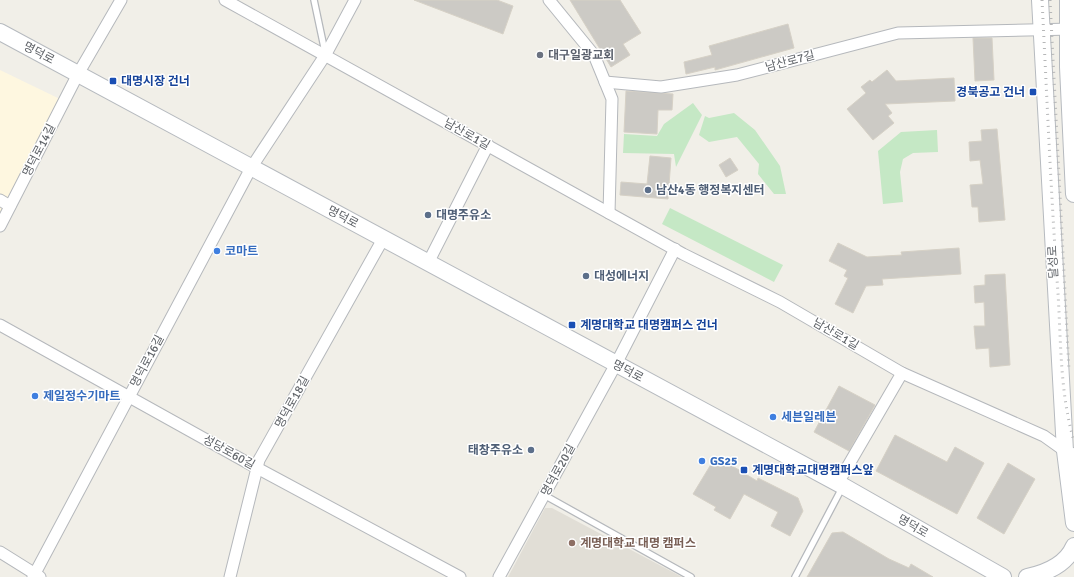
<svg xmlns="http://www.w3.org/2000/svg" width="1074" height="577" viewBox="0 0 1074 577" font-family="Signika,'Noto Sans KR',sans-serif">
  <rect width="100%" height="100%" fill="#f1efe8"/>
  <!-- commercial -->
  <path fill="#fef7e0" d="M0,70l64,31 -64,113z"/>
  <!-- education -->
  <path fill="#e1ded6" d="M545,508h7l130,69h-174z"/>
  <!-- green -->
  <g fill="#c5e8c5">
    <path d="M693,103l9,12 -26,52 -2,-13 -51,-1 1,-19 33,2 7,-12z"/>
    <path d="M734,113l21,17 25,36 6,28h-12l-16,-20 1,-10 -22,-27 -28,5 -10,-7 6,-19 4,2z"/>
    <path d="M937,130l1,22 -25,1 -10,6 -3,13 3,30 -20,2 -5,-53 23,-19z"/>
    <path d="M670,208l113,57 -9,17 -112,-58z"/>
  </g>
  <!-- building -->
  <g fill="#cccac5" stroke="#d6d1c6">
    <path d="M414,0h83l16,6 -10,28z"/>
    <path d="M570,0h50l21,33 -18,11 7,11 -19,12z"/>
    <path d="M788,24l6,24 -79,22v-3l-29,7 -2,-12 28,-7 -3,-9z"/>
    <path d="M973,38h19l2,42 -19,1z"/>
    <path d="M887,70l9,11 58,-3 1,23 -70,3 7,9 -4,3 6,7 -21,17 -26,-31 19,-16 -5,-6 9,-7 2,2z"/>
    <path d="M626,91l47,3 -1,16h-14l-1,24 -33,-2z"/>
    <path d="M997,129l8,91 -26,2 -1,-15h-6l-2,-22 13,-1 -3,-24 -10,1 -1,-19 13,-1 -1,-11z"/>
    <path d="M650,156l21,2 -3,41 -48,-4 1,-13 26,2z"/>
    <path d="M730,158l8,12 -12,7 -7,-12z"/>
    <path d="M838,243l29,14 35,-2 -1,-3 58,-4 2,26 -79,5 1,6 -17,1 -13,27 -18,-9 13,-26 -4,-2 3,-6 -18,-9z"/>
    <path d="M1005,274l5,91 -20,2 -1,-19 -13,1 -2,-23h11l-1,-24 -9,1 -1,-17 11,-1v-10z"/>
    <path d="M839,386l36,19 -26,46 -35,-19z"/>
    <path d="M895,435l52,27 8,-15 29,16 -27,51 -81,-43z"/>
    <path d="M716,456l41,25 1,-3 40,20 5,13 -13,25 -19,-10 7,-14 -34,-18 -14,25 -16,-9 2,-3 -23,-13z"/>
    <path d="M1008,463l27,16 -31,55 -27,-16z"/>
    <path d="M843,532l46,27 20,9 2,-4 22,13h-126l25,-44z"/>
  </g>
  <g fill="none" stroke-linecap="round" stroke-linejoin="round">
    <!-- service casing -->
    <g stroke="#b5b8bc" stroke-width="8">
      <g id="service">
        <path d="M314,0l11,52"/>
        <path d="M544,495l147,82"/>
        <path d="M795,577l47,-89"/>
      </g>
    </g>
    <!-- minor casing -->
    <g stroke="#b5b8bc" stroke-width="13">
      <g id="minor">
        <path d="M225,0l458,254 97,48 122,71 142,63 21,15 9,3"/>
        <path d="M549,0l45,55 18,44 -3,114"/>
        <path d="M605,82l56,5 76,-12 161,-42 175,-4"/>
        <path d="M0,200l10,6"/>
        <path d="M0,226l78,-152 43,-74"/>
        <path d="M428,263l60,-118"/>
        <path d="M0,325l257,143 203,109"/>
        <path d="M838,483l64,-110"/>
        <path d="M0,552l40,25"/>
        <path d="M33,577l218,-409 75,-114 29,-54"/>
        <path d="M230,577l29,-117 124,-221"/>
        <path d="M499,577l117,-213 59,-115"/>
      </g>
    </g>
    <!-- secondary casing -->
    <g stroke="#b6babf" stroke-width="18">
      <g id="secondary">
        <path d="M1040,0l25,451 9,72"/>
        <path d="M1068,0v67l6,127"/>
        <path d="M0,32l843,454 160,91"/>
        <path d="M1027,577c19,-4 39,-12 47,-31"/>
      </g>
    </g>
    <!-- service -->
    <use href="#service" stroke="#fff" stroke-width="5.5"/>
    <!-- minor -->
    <use href="#minor" stroke="#fff" stroke-width="11"/>
    <!-- secondary -->
    <use href="#secondary" stroke="#fff" stroke-width="16"/>
    <!-- rail -->
    <g stroke="#b6b7b8" stroke-width="3" stroke-dasharray="1 5" stroke-linecap="butt">
      <path d="M1042,0c5,98 9,196 16,293 3,49 2,101 16,148"/>
      <path d="M1050,0l19,371"/>
    </g>
  </g>
  <!-- markers -->
  <circle fill="#6b7280" stroke="#fff" stroke-width="1.5" cx="540" cy="55" r="4"/>
  <g fill="#1a4fb4" stroke="#fff" stroke-width="1.5">
    <rect x="109" y="77" width="8" height="8" rx="2"/>
    <rect x="1029" y="88" width="8" height="8" rx="2"/>
    <rect x="568" y="321" width="8" height="8" rx="2"/>
    <rect x="740" y="466" width="8" height="8" rx="2"/>
  </g>
  <g fill="#5c6f8a" stroke="#fff" stroke-width="1.5">
    <circle cx="648" cy="190" r="4"/>
    <circle cx="428" cy="215" r="4"/>
    <circle cx="586" cy="276" r="4"/>
    <circle cx="531" cy="450" r="4"/>
  </g>
  <g fill="#3f7fe0" stroke="#fff" stroke-width="1.5">
    <circle cx="217" cy="251" r="4"/>
    <circle cx="35" cy="396" r="4"/>
    <circle cx="773" cy="417" r="4"/>
    <circle cx="702" cy="461" r="4"/>
  </g>
  <circle fill="#8d6e63" stroke="#fff" stroke-width="1.5" cx="572" cy="543" r="4"/>
  <g text-anchor="middle" stroke-width="3" stroke-linejoin="round" paint-order="stroke">
    <!-- street labels -->
    <g font-size="12" fill="#5f6368" stroke="#fff">
      <text transform="translate(39 53) rotate(28)" y="4">명덕로</text>
      <text transform="translate(790 61) rotate(-15)" y="4">남산로7길</text>
      <text transform="translate(467 134) rotate(29)" y="4">남산로1길</text>
      <text transform="translate(39 150) rotate(-63)" y="4">명덕로14길</text>
      <text transform="translate(343 217) rotate(28)" y="4">명덕로</text>
      <text transform="translate(1053 262) rotate(-93)" y="4">달성로</text>
      <text transform="translate(836 334) rotate(30)" y="4">남산로1길</text>
      <text transform="translate(147 361) rotate(-62)" y="4">명덕로16길</text>
      <text transform="translate(628 371) rotate(28)" y="4">명덕로</text>
      <text transform="translate(292 402) rotate(-61)" y="4">명덕로18길</text>
      <text transform="translate(229 452) rotate(29)" y="4">성당로60길</text>
      <text transform="translate(558 470) rotate(-61)" y="4">명덕로20길</text>
      <text transform="translate(913 526) rotate(30)" y="4">명덕로</text>
    </g>
    <!-- worship labels -->
    <g font-size="12" font-weight="bold" fill="#5b616d" stroke="#fff" text-anchor="start">
      <text x="548" y="59">대구일광교회</text>
    </g>
    <!-- transit labels -->
    <g font-size="12" font-weight="bold" fill="#164399" stroke="#fff" text-anchor="start">
      <text x="121" y="85">대명시장 건너</text>
      <text x="1025" y="96" text-anchor="end">경북공고 건너</text>
      <text x="580" y="329">계명대학교 대명캠퍼스 건너</text>
      <text x="752" y="474">계명대학교대명캠퍼스앞</text>
    </g>
    <!-- service labels -->
    <g font-size="12" font-weight="bold" fill="#4e5e75" stroke="#fff" text-anchor="start">
      <text x="656" y="194">남산4동 행정복지센터</text>
      <text x="436" y="219">대명주유소</text>
      <text x="594" y="280">대성에너지</text>
      <text x="523" y="454" text-anchor="end">태창주유소</text>
    </g>
    <!-- shop labels -->
    <g font-size="12" font-weight="bold" fill="#366cbe" stroke="#fff" text-anchor="start">
      <text x="225" y="255">코마트</text>
      <text x="43" y="400">제일정수기마트</text>
      <text x="781" y="421">세븐일레븐</text>
      <text x="710" y="465">GS25</text>
    </g>
    <!-- education labels -->
    <g font-size="12" font-weight="bold" fill="#785e54" stroke="#fff" text-anchor="start">
      <text x="580" y="547">계명대학교 대명 캠퍼스</text>
    </g>
  </g>
</svg>
